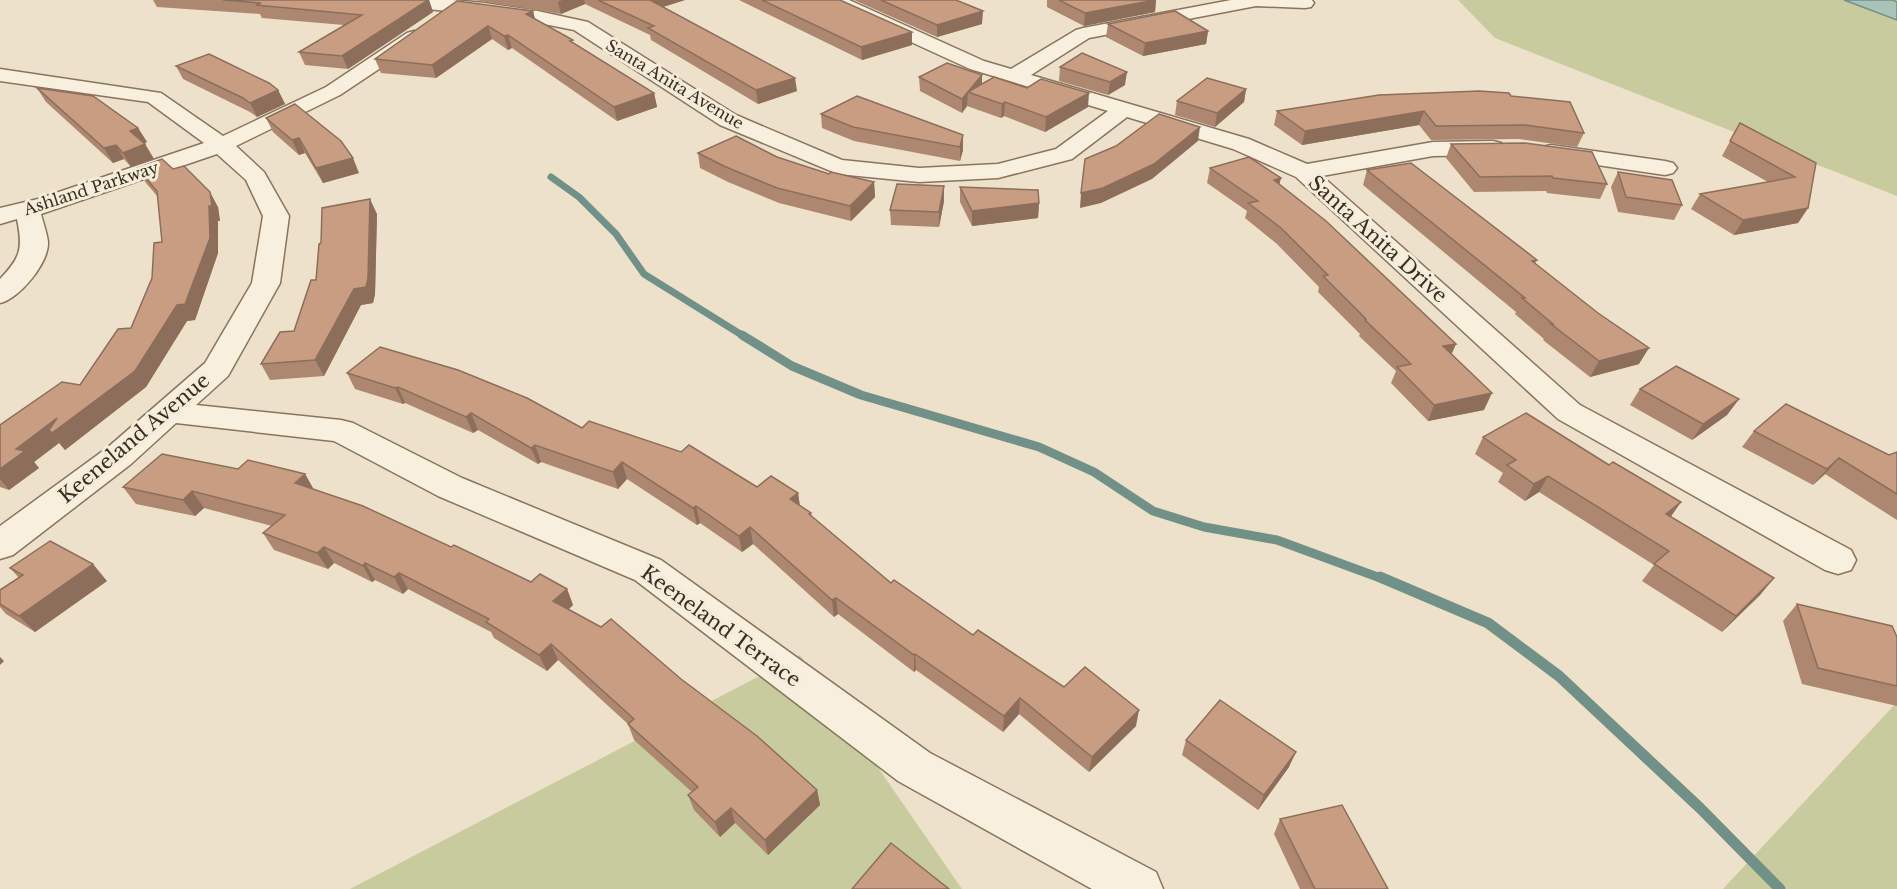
<svg xmlns="http://www.w3.org/2000/svg" width="1897" height="889" viewBox="0 0 1897 889" font-family="'Libre Baskerville',serif">
  <rect width="100%" height="100%" fill="#ede1ca"/>
  <!-- green -->
  <g fill="#c8cb9e">
    <path d="M1458,0h439v196l-402,-158z"/>
    <path d="M800,655l162,234h-612z"/>
    <path d="M1897,702v187h-174z"/>
  </g>
  <!-- water -->
  <path fill="#aac2ba" stroke="#719087" stroke-width="1.5" d="M1844,0h49l4,2v18z"/>
  <g fill="none" stroke-linecap="round" stroke-linejoin="round">
    <!-- stream-far2 -->
    <path stroke="#719087" stroke-width="7" d="M551,177l28,20 37,37 28,40 101,63"/>
    <!-- stream-far1 -->
    <path stroke="#719087" stroke-width="9" d="M742,335l50,31 69,29 178,52 55,25 59,39 51,16 73,13 106,39"/>
    <!-- stream -->
    <path stroke="#719087" stroke-width="11" d="M1380,577l108,46 71,53 141,132 80,81"/>
    <!-- street casing -->
    <g stroke="#89745f" stroke-width="3">
      <g id="street">
        <path d="M377,0h76l31,3 49,7 55,12 148,93 106,45 77,8 79,-4 58,-15 52,-38 -138,-42 -142,-65 -3,-4h24l135,61 27,8 65,-39 7,-2 148,-28h81l2,3 -3,4 -6,1 -49,-2 -167,32 -58,37 218,64 58,25 126,-22 60,-1 8,2 3,5 -3,5 -8,2 -60,1 -111,20 258,229 271,145 5,10 -5,10 -13,4 -13,-4 -267,-151 -262,-242 -63,-28 -106,-32 -55,42 -74,19 -79,4 -81,-8 -118,-49 -146,-95 -65,-13 -123,-12 -6,-1z"/>
        <path d="M414,31l7,2 3,4 -3,4 -81,54 -104,51 28,26 25,44 -9,67 -52,93 -32,29 145,15 12,3 109,55 199,82 269,193 226,119 7,17h-71l-194,-108 -263,-201 -197,-84 -104,-55 -158,-18 -45,41 -118,91 -13,4v-33l107,-78 98,-85 47,-80 11,-67 -17,-36 -29,-26 -176,60c2,8 6,19 7,28 1,21 -29,57 -48,61v-24c21,-22 23,-30 17,-60l-17,5v-16l38,-9 166,-56 -56,-41 -148,-21v-12l161,24 62,43 103,-49 81,-54z"/>
        <path d="M1551,145l114,16 8,2 4,5 -4,5 -8,2 -122,-18 -3,-5 3,-5z"/>
      </g>
    </g>
    <!-- street -->
    <use href="#street" fill="#f8efdd" fill-rule="evenodd"/>
  </g>
  <!-- wall -->
  <g fill="#ad8770">
    <path d="M153,0h276l4,12 -85,57 -43,-4 -6,-13 45,-27 -82,-7 -2,-4 -103,-7z"/>
    <path d="M474,0h211l-22,7 134,84 -39,13 -107,-64 -1,-5 -65,-31 -24,10z"/>
    <path d="M739,0h101l72,32v13l-50,15z"/>
    <path d="M854,0h102l26,24 -45,13z"/>
    <path d="M1047,0h109l-1,12 -71,14 -37,-19z"/>
    <path d="M533,11l2,8 119,74 3,14 -40,14 -105,-73 -4,2 -16,-11 -56,39 -55,-5 -6,-14z"/>
    <path d="M1108,24l100,7 -2,13 -63,12 -37,-19z"/>
    <path d="M176,66l102,24 7,14 -28,13 -7,-5 -67,-33z"/>
    <path d="M1060,67l65,18 -17,10 -49,-14z"/>
    <path d="M982,75v9l106,23 -43,25 -41,-16 -3,2 -34,-12 -5,7 -42,-22 -1,-14z"/>
    <path d="M37,88l101,40 9,14 -3,1 10,16 -23,8 -7,-8 -11,4 -67,-61z"/>
    <path d="M1246,89l-2,13 -29,25 -40,-12 2,-14z"/>
    <path d="M1511,96l73,37 -7,14 -58,-8 -88,1 -12,-15 -117,20 -28,-20 3,-14z"/>
    <path d="M821,114l142,21v15l-3,11 -106,-20 -32,-13z"/>
    <path d="M266,118l93,55 -36,10 -18,-30 -6,2 -26,-23z"/>
    <path d="M1740,123l76,40 -8,45 -10,15 -64,12 -43,-26 9,-15 68,-12 -46,-26z"/>
    <path d="M1451,144l156,40 -7,15 -53,-6 -1,-2 -72,1 -28,-34z"/>
    <path d="M698,153l79,4 52,17 45,8 1,15 -24,24 -72,-18 -51,-21 -28,-14z"/>
    <path d="M137,168l36,1 45,38 2,14h-2v32l-23,67 -8,1 -41,66 -81,63 -6,-7 -25,19 5,6 -30,22 -9,-3v-62l80,-40 51,-57 21,-50 10,-36 -4,-45 -12,-14z"/>
    <path d="M1210,168l71,10 -2,6 177,160 -5,10 33,56 -56,11 -37,-38 5,-12 -37,-35 1,-2 -42,-42 1,-5 -42,-43 -32,-26 2,-7 -40,-28z"/>
    <path d="M1367,170l170,90 -2,4 104,100 -49,13 -47,-37 1,-1 -29,-25 1,-2 -153,-127z"/>
    <path d="M1618,172l64,33 -8,15 -56,-8 -7,-25z"/>
    <path d="M944,186v15l-5,26 -48,-2 -1,-15z"/>
    <path d="M960,187l79,16 -1,15 -66,8 -12,-24z"/>
    <path d="M377,214l-2,80 -2,9 -12,2 -37,71 -54,4 -9,-16 33,-33 22,-51 5,-37z"/>
    <path d="M347,373l235,55 175,59 41,6 2,12 11,8 1,4 79,66 82,52 91,52 72,39 -47,46 -70,-58 -16,18 -87,-62 -2,2 -76,-58 -4,3 -81,-73 -11,8 -42,-29 -3,2 -70,-46 -9,10 -77,-27 -3,2 -60,-34 -5,3 -68,-30 -2,1 -48,-15z"/>
    <path d="M1640,389l99,10 -12,16 -35,25 -62,-35z"/>
    <path d="M1754,431l135,24 8,-3v68l-72,-46 -12,11 -71,-38z"/>
    <path d="M1483,437l188,80 103,61 -14,17 -38,37 -80,-51 12,-16 -115,-73 -14,9 -27,-19 5,-9 -28,-19z"/>
    <path d="M238,469l67,5 9,16 217,92 36,7 6,16 -4,4 112,70 136,111 3,15 -52,50 -33,-32 -15,14 -26,-27 -6,-15 4,-3 -58,-52 -6,-16 -70,-64 -11,11 -53,-33 -3,-6 -83,-43 -5,5 -28,-14 -3,2 -38,-19 -6,6 -54,-19 -11,-17 9,-7 -68,-18 -9,8 -59,-12 -13,-17z"/>
    <path d="M10,568l97,13 -72,51 -29,-18 -6,-7v-17l19,-12z"/>
    <path d="M1797,604l100,33v69l-95,-22 -19,-63z"/>
    <path d="M1186,740l103,27 -31,43 -76,-55z"/>
    <path d="M1280,819l108,70h-88l-26,-55z"/>
  </g>
  <!-- shaded-wall -->
  <g fill="#8d6e5b">
    <path d="M428,0h1l4,12 -85,57 -6,-13z"/>
    <path d="M562,0h22l1,4 -24,10 -3,-12z"/>
    <path d="M648,0h37l-35,11z"/>
    <path d="M1156,0l-1,12 -71,14 1,-13z"/>
    <path d="M533,11l3,13 -10,-10z"/>
    <path d="M983,11l-1,13 -45,13v-12z"/>
    <path d="M488,26l4,13 -56,39 -4,-13z"/>
    <path d="M1208,31l-2,13 -63,12 2,-13z"/>
    <path d="M912,32v13l-50,15 -1,-13z"/>
    <path d="M508,35l4,13 -4,2 -4,-14z"/>
    <path d="M1127,72l-2,13 -17,10 2,-13z"/>
    <path d="M982,75v14l-14,3 -1,14 -5,7v-14z"/>
    <path d="M795,78l2,13 -39,13 -2,-14z"/>
    <path d="M1246,89l-2,13 -29,25 2,-14z"/>
    <path d="M278,90l7,14 -28,13 -7,-14z"/>
    <path d="M654,93l3,14 -40,14 -3,-14z"/>
    <path d="M1089,93l-1,14 -43,25 1,-15z"/>
    <path d="M1005,102l-1,14 -3,2 1,-14z"/>
    <path d="M1424,111l-5,14 -117,20 3,-14z"/>
    <path d="M1200,127l-2,14 -46,38 -51,24 -21,5 1,-15z"/>
    <path d="M138,128l9,14 -8,3 -9,-14z"/>
    <path d="M963,135v15l-3,11v-14z"/>
    <path d="M299,138l6,15 -6,2 -7,-15z"/>
    <path d="M145,144l9,15 -23,8 -8,-14z"/>
    <path d="M116,145l8,14 -11,4 -9,-15z"/>
    <path d="M353,158l6,15 -36,10 -7,-15z"/>
    <path d="M1281,178l-4,15 -3,-13z"/>
    <path d="M874,182l1,15 -24,24 -1,-15z"/>
    <path d="M944,186v15l-5,26v-15z"/>
    <path d="M210,192l8,15 2,14h-2v32l-23,67 -8,1 -41,66 -81,63 -16,-20 10,13 -25,19 5,6 -30,22 -9,-11v-10l16,-20 41,-31 78,-47 74,-165z"/>
    <path d="M370,199l7,15 -2,80 -2,9 -12,2 -37,71 -9,-16z"/>
    <path d="M1039,203l-1,15 -66,8v-15z"/>
    <path d="M1808,208l-10,15 -64,12 9,-15z"/>
    <path d="M1456,344l-7,16 -6,-14z"/>
    <path d="M1649,348l-10,16 -49,13 9,-16z"/>
    <path d="M398,387l7,16 -2,1 -8,-16z"/>
    <path d="M1492,393l-8,17 -56,11 6,-16z"/>
    <path d="M1739,399l-12,16 -35,25 11,-16z"/>
    <path d="M471,413l7,17 -5,3 -7,-16z"/>
    <path d="M535,445l6,17 -3,2 -7,-16z"/>
    <path d="M1839,458l-14,16 -12,11 14,-16z"/>
    <path d="M622,462l5,17 -9,10 -5,-17z"/>
    <path d="M305,474l9,16 -19,-7z"/>
    <path d="M1548,476l-9,16 -14,9 9,-17z"/>
    <path d="M192,491l12,17 -9,8 -12,-16z"/>
    <path d="M798,493l2,16 -10,-10z"/>
    <path d="M1681,502l-11,16 -4,-4z"/>
    <path d="M696,506l4,17 -3,2 -4,-17z"/>
    <path d="M750,527l3,17 -11,8 -3,-16z"/>
    <path d="M324,547l10,16 -6,6 -11,-16z"/>
    <path d="M365,563l10,17 -3,2 -9,-16z"/>
    <path d="M93,564l14,17 -72,51 -16,-16z"/>
    <path d="M399,573l9,16 -5,5 -9,-17z"/>
    <path d="M1774,578l-14,17 -38,37 14,-16z"/>
    <path d="M567,589l6,16 -13,12 -7,-16z"/>
    <path d="M836,598l2,16 -4,3 -2,-17z"/>
    <path d="M551,644l7,16 -11,11 -8,-16z"/>
    <path d="M915,654l1,16 -2,2v-17z"/>
    <path d="M0,657l4,4 -4,4z"/>
    <path d="M1020,698l-1,16 -16,18 1,-16z"/>
    <path d="M1139,710l-3,16 -47,46 3,-15z"/>
    <path d="M1296,752l-7,15 -31,43 6,-15z"/>
    <path d="M817,790l3,15 -52,50 -3,-15z"/>
    <path d="M731,808l4,15 -15,14 -5,-15z"/>
  </g>
  <!-- building -->
  <g fill="#c99d82" stroke="#8d6e5b" stroke-width="1.5">
    <path d="M223,0h205l-86,56 -43,-4 63,-37 -106,-10 5,-2z"/>
    <path d="M598,0h52l145,78 -39,12 -108,-62 6,-2z"/>
    <path d="M762,0h78l72,32 -51,15z"/>
    <path d="M881,0h75l27,11 -46,14z"/>
    <path d="M1059,0h96l-70,13z"/>
    <path d="M457,1l76,10 -7,3 47,26 -3,1 84,52 -40,14 -106,-72 -4,1 -16,-10 -56,39 -57,-6z"/>
    <path d="M1175,11l33,20 -63,12 -37,-19z"/>
    <path d="M1082,53l45,19 -17,10 -50,-15z"/>
    <path d="M209,54l60,29 9,7 -28,13 -7,-5 -67,-32z"/>
    <path d="M947,63l35,12 -20,24 -43,-22z"/>
    <path d="M994,77l33,11 14,-9 48,14 -43,24 -41,-15 -3,2 -34,-12z"/>
    <path d="M1207,78l39,11 -29,24 -40,-12z"/>
    <path d="M37,88l56,8 45,32 -8,3 15,13 -22,9 -7,-8 -12,3z"/>
    <path d="M1479,91l30,2 2,3 59,6 14,31 -59,-8 -89,1 -12,-15 -119,20 -28,-20 102,-16z"/>
    <path d="M857,96l106,39 -3,12 -107,-20 -32,-13z"/>
    <path d="M295,104l46,37 12,17 -37,10 -17,-30 -7,2 -26,-22z"/>
    <path d="M1159,114l41,13 -46,37 -51,24 -22,5 4,-34 31,-13z"/>
    <path d="M1740,123l76,40 -8,45 -65,12 -43,-26 95,-17 -65,-36z"/>
    <path d="M736,136l41,21 52,17 2,-2 43,10 -24,24 -73,-18 -51,-21 -28,-14z"/>
    <path d="M1525,143l67,9 15,32 -54,-6 -1,-2 -72,1 -29,-33z"/>
    <path d="M1249,157l32,21 -7,2 52,41 130,123 -13,2 49,47 -58,12 -37,-38 14,-3 -46,-44 1,-1 -43,-43 5,-1 -47,-47 -33,-25 10,-2 -48,-33z"/>
    <path d="M162,159l11,10 11,-3 26,26 2,14h-3l1,32 -25,66 -8,1 -42,66 -83,62 -3,-3 8,-12 -41,31 9,2 -25,18v-44l62,-43 18,3 38,-56 13,-1 21,-50 2,-35 8,-1 -5,-51 -20,-23z"/>
    <path d="M1411,163l126,97 -5,1 66,52 51,35 -50,13 -48,-37h2l-31,-26h3l-158,-128z"/>
    <path d="M1618,172l54,8 10,25 -56,-8z"/>
    <path d="M897,184l47,2 -5,26 -49,-2z"/>
    <path d="M960,187l78,3 1,13 -67,8z"/>
    <path d="M370,199l-2,79 -2,9 -12,2 -39,71 -54,4 19,-32 14,-1 17,-51h5l3,-36 2,-1 1,-35z"/>
    <path d="M380,347l78,23 69,28 55,30 7,-7 92,31 8,-7 68,42 14,-11 27,17 -8,6 21,14 -2,1 82,69 3,-3 79,55 5,-5 86,57 21,-20 54,43 -47,47 -72,-59 -16,18 -89,-62 -1,1 -78,-57 -4,2 -82,-73 -11,9 -43,-30 -3,2 -71,-46 -9,10 -78,-27 -4,3 -60,-35 -5,4 -68,-30 -3,1 -48,-15z"/>
    <path d="M1676,366l63,33 -36,25 -63,-35z"/>
    <path d="M1786,404l103,51 8,-3v42l-58,-36 -12,11 -73,-38z"/>
    <path d="M1526,413l83,52 4,-3 68,40 -15,12 108,64 -38,38 -82,-52 15,-13 -121,-75 -14,8 -27,-19 9,-5 -33,-23z"/>
    <path d="M162,454l76,15 10,-9 57,14 -10,9 68,23 88,41 3,-2 77,37 9,-8 27,15 -14,12 48,26 10,-8 70,60 76,57 60,54 -52,50 -34,-32 -16,14 -27,-27 10,-8 -70,-63 6,-5 -83,-75 -12,11 -53,-33 3,-3 -90,-46 -5,4 -29,-14 -2,3 -39,-19 -7,6 -54,-20 22,-18 -93,-24 -9,9 -60,-13z"/>
    <path d="M50,541l43,23 -74,52 -19,-12v-14l23,-15 -13,-7z"/>
    <path d="M1797,604l95,22 5,11v49l-79,-18z"/>
    <path d="M1220,700l76,52 -32,43 -78,-55z"/>
    <path d="M1342,805l46,84h-73l-35,-70z"/>
    <path d="M891,843l58,46h-97z"/>
  </g>
  <g text-anchor="middle" stroke-width="6" stroke-linejoin="round" paint-order="stroke">
    <!-- far-street labels -->
    <g font-size="16" fill="#3a2d22" stroke="#f5ecd9">
      <text transform="translate(675 84) rotate(31)" y="6">Santa Anita Avenue</text>
      <text transform="translate(91 188) rotate(-18)" y="6">Ashland Parkway</text>
    </g>
    <!-- street labels -->
    <g font-size="20" fill="#3a2d22" stroke="#f5ecd9">
      <text transform="translate(1378 239) rotate(42)" y="7">Santa Anita Drive</text>
      <text transform="translate(134 438) rotate(-40)" y="7">Keeneland Avenue</text>
      <text transform="translate(721 626) rotate(36)" y="7">Keeneland Terrace</text>
    </g>
  </g>
</svg>
